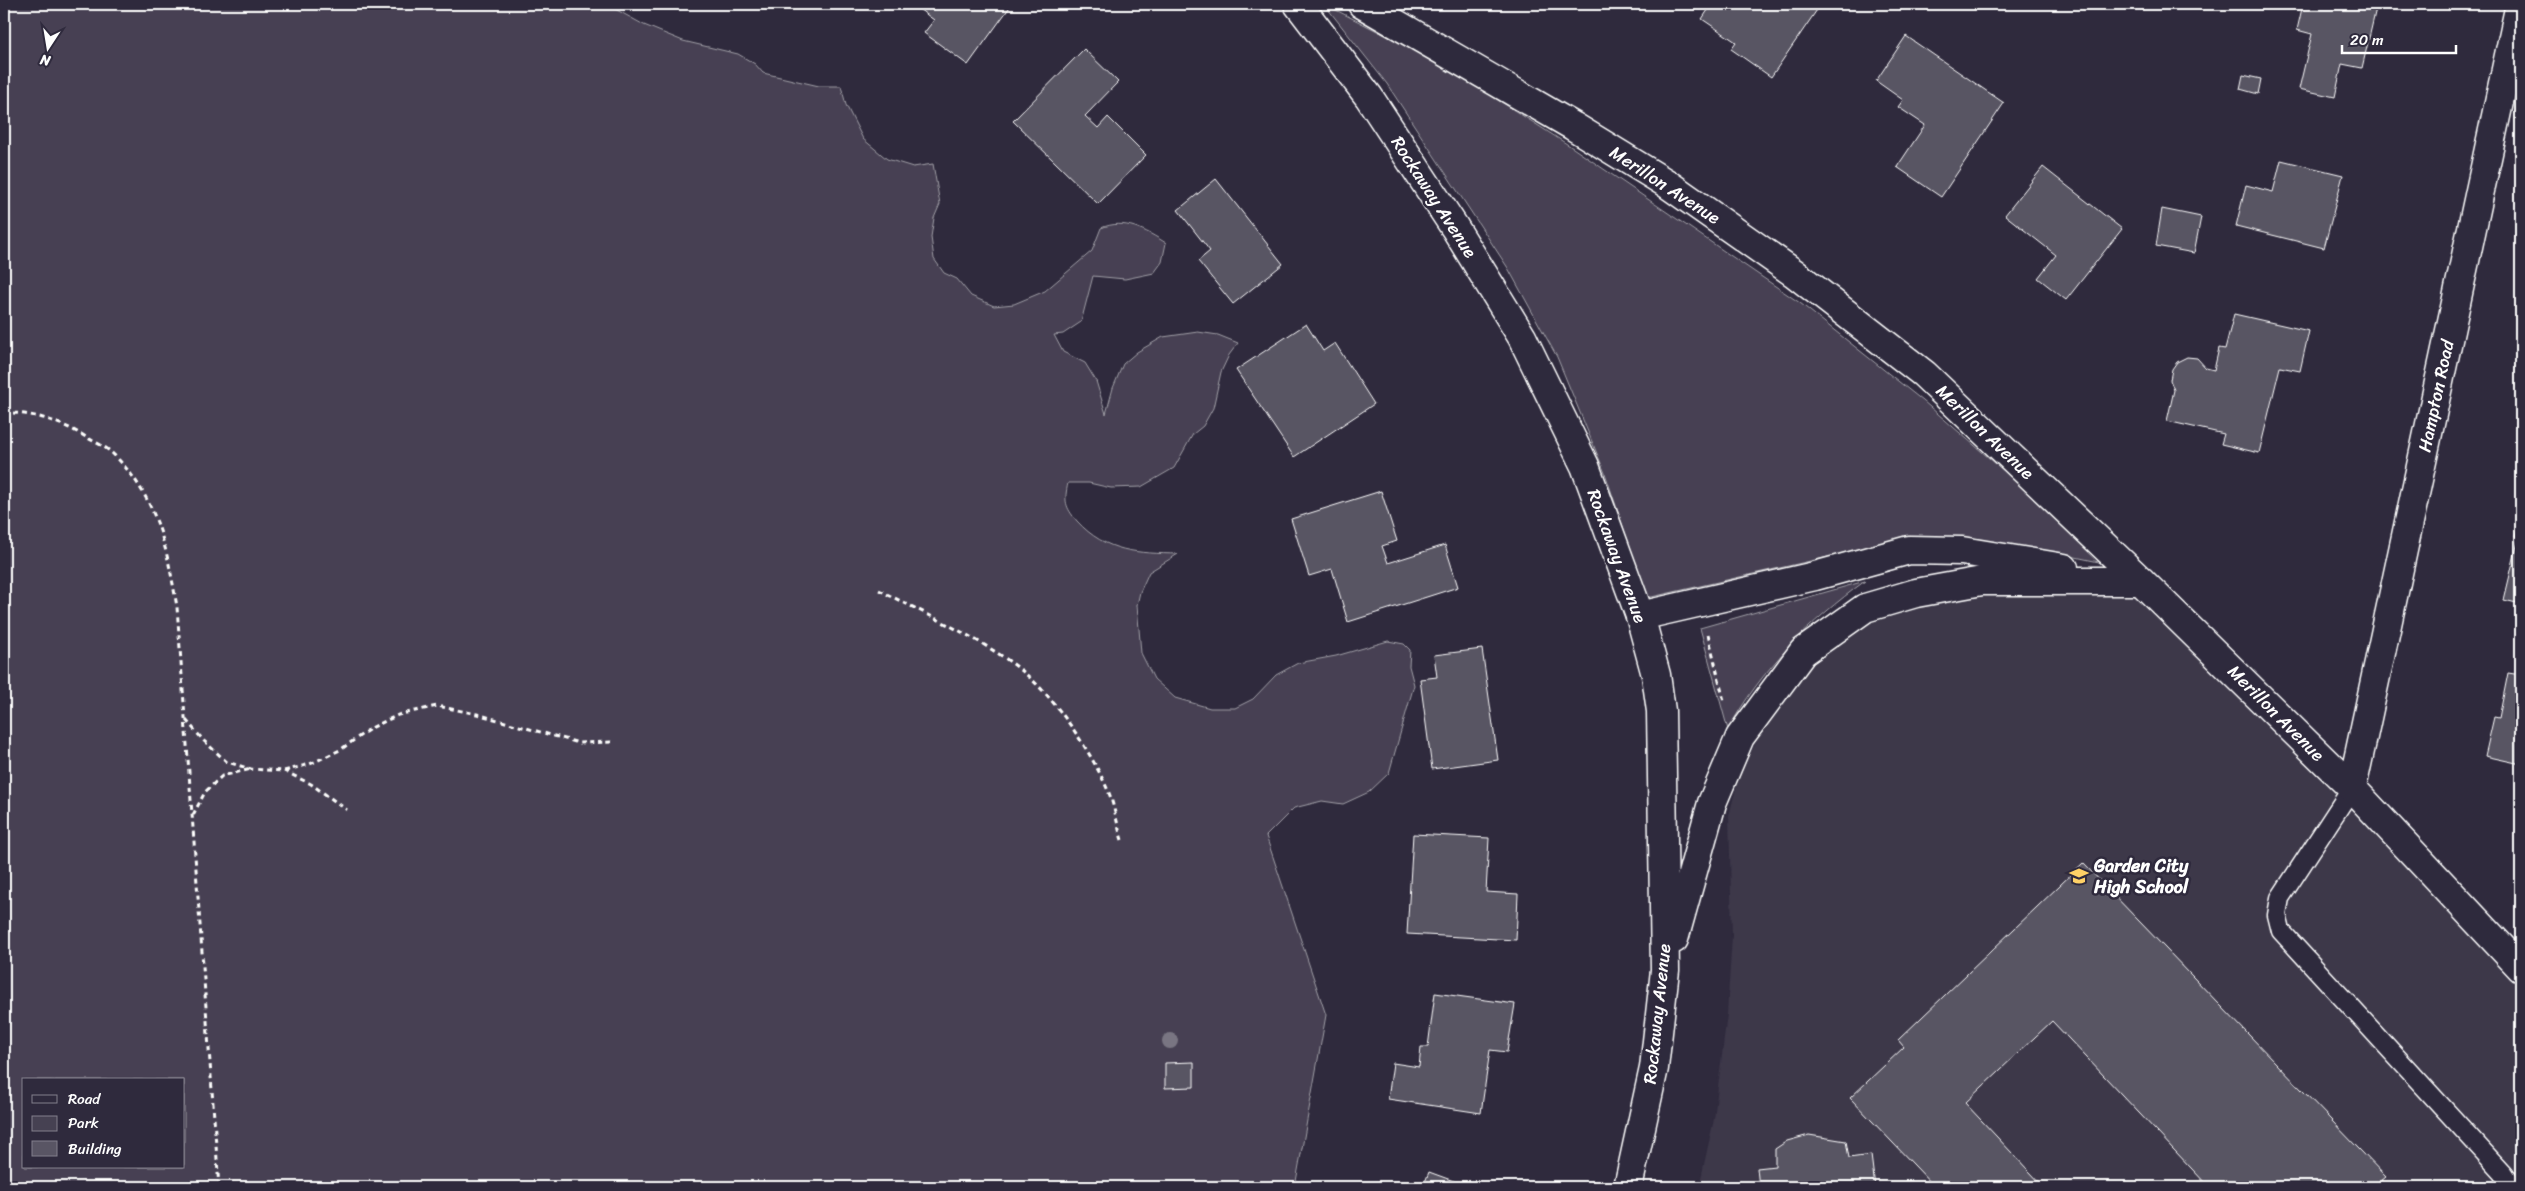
<svg xmlns="http://www.w3.org/2000/svg" width="2525" height="1191" viewBox="0 0 2525 1191" font-family="Sriracha,sans-serif">
  <rect width="100%" height="100%" fill="#2f2a3d"/>
  <filter id="ink" filterUnits="userSpaceOnUse"><feTurbulence type="fractalNoise" baseFrequency=".02" numOctaves="2"/><feDisplacementMap in="SourceGraphic" scale="10" xChannelSelector="R" yChannelSelector="G"/><feConvolveMatrix kernelMatrix="1 2 1 2 8 2 1 2 1" color-interpolation-filters="sRGB"/></filter>
  <g filter="url(#ink)">
    <!-- built -->
    <path fill="#3c3749" d="M1979,590l156,2 386,382v213h-822l15,-68 13,-105 5,-78 -3,-120 11,-45 24,-43 42,-58 36,-35 48,-28z"/>
    <!-- green -->
    <g fill="#464152" stroke="#a2a0a8" fill-rule="evenodd">
      <path d="M4,4h602l38,21 39,16 55,13 17,10 8,9 56,13h22l5,19 17,34 24,20 26,8 20,-3 7,40 -6,14 -3,19 3,22 10,14 13,6 14,17 23,10 20,-2 31,-13 47,-40 9,-23c24,-10 44,2 65,15l-4,19 -8,11 -29,6 -32,-3 -12,46 -18,12 -9,1 9,17 22,11 11,18 10,33 7,-26 10,-24 14,-12 26,-15 35,-5 20,3 20,8 -9,12 -8,17 -8,36 -10,18 -10,8 -19,34 -33,19 -30,1 -22,-5h-21c-4,18 -3,24 9,38 29,32 61,32 101,33l-29,18 -9,20 -3,13 4,48 13,26 21,19 35,10h25l18,-9 23,-24 22,-12 38,-7 52,-15 16,3 6,6 -1,16 5,19 -25,88 -20,19 -26,12 -21,-3 -28,7 -28,28 60,179 -31,172h-1291zM24,1080h160v87h-160z"/>
      <path d="M1324,4l118,60 128,82 230,157 123,98 190,164 -47,-10 -163,-15 -256,58 -42,-125 -48,-116 -49,-89 -121,-184z"/>
      <path d="M1865,581c-55,40 -105,89 -137,149l-28,-102z"/>
    </g>
    <!-- building -->
    <g fill="#595564" stroke="#fff">
      <path d="M912,4h100l-44,61 -44,-32 10,-13z"/>
      <path d="M1712,4h109l-50,73 -40,-28 5,-7 -34,-23z"/>
      <path d="M2303,4h74l-15,64 -20,-4 -7,33 -36,-8 13,-55 -15,-4z"/>
      <path d="M1906,36l98,67 -63,94 -44,-30 28,-42 -27,-18 5,-7 -27,-19z"/>
      <path d="M1084,49l34,33 -33,34 13,12 10,-11 38,38 -48,49 -85,-83z"/>
      <path d="M2243,75l18,4 -3,15 -18,-5z"/>
      <path d="M2281,160l62,15 -19,73 -88,-22 10,-41 27,7z"/>
      <path d="M2043,167l79,62 -56,71 -28,-22 18,-23 -51,-40z"/>
      <path d="M1216,179l67,85 -50,40 -35,-43 12,-10 -32,-41z"/>
      <path d="M2162,209l39,8 -7,36 -38,-7z"/>
      <path d="M2234,314l75,17 -9,40 -20,-4 -21,86 -38,-9 3,-10 -57,-13 7,-31 -4,-10 2,-11 5,-7 10,-5 10,1 9,10 8,2 5,-22 6,1z"/>
      <path d="M1306,324l17,27 12,-8 39,61 -80,53 -58,-87z"/>
      <path d="M1381,491l16,50 -15,5 6,17 57,-18 13,42 -110,35 -16,-53 -23,7 -18,-57z"/>
      <path d="M2521,512v92l-17,-4 15,-63 -4,-1z"/>
      <path d="M1482,649l16,111 -66,9 -12,-90 17,-2 -3,-22z"/>
      <path d="M2508,673l13,2v89l-36,-8 9,-39 5,1z"/>
      <path d="M1413,834l76,4 -3,54 32,2 -2,46 -109,-6z"/>
      <path d="M2083,863l303,314 -5,4 6,6h-178l-157,-166 -87,82 79,84h-109l-85,-89 54,-51 -6,-7z"/>
      <path d="M1435,993l80,11 -8,48 -17,-2 -9,63 -93,-14 5,-36 26,4 2,-20h7z"/>
      <path d="M1194,1062v25l-29,1v-25z"/>
      <path d="M1809,1135l37,6 3,17 22,-3 4,32h-116l-2,-19 18,-2v-17l12,-8z"/>
      <path d="M1429,1172l41,15h-47z"/>
    </g>
    <g fill="none" stroke-linecap="round" stroke-linejoin="round">
      <!-- lane casing -->
      <g stroke="#fff" stroke-width="21">
        <path id="lane" d="M2352,788l-72,110 -3,17 4,16 222,242 9,14"/>
      </g>
      <!-- street casing -->
      <g stroke="#fff" stroke-width="31">
        <path id="street" d="M2352,788l168,-784"/>
      </g>
      <!-- secondary casing -->
      <g stroke="#fff" stroke-width="31">
        <g id="secondary">
          <path d="M1298,4l71,93 86,131 67,109 63,129 55,150 16,59 5,36 4,259 -11,98 -26,119"/>
          <path d="M1362,4l211,122 93,57 128,90 130,101 217,207 211,207 169,180"/>
          <path d="M1640,616l175,-40 94,-26 53,1 102,17"/>
          <path d="M1674,939l38,-136 28,-66 63,-85 62,-44 51,-15 66,-12h159"/>
        </g>
      </g>
      <!-- path -->
      <g stroke="#fff" stroke-width="3" stroke-dasharray="5 4" stroke-linecap="butt">
        <path d="M4,413c29,-1 57,9 82,24 8,5 19,9 26,16 45,43 55,95 65,154l42,580"/>
        <path d="M879,590c48,25 100,47 142,80 33,26 72,84 88,123 6,15 8,32 13,47"/>
        <path d="M1708,634l16,67"/>
        <path d="M186,720l18,21 23,21 24,7 33,2 26,-7 30,-14 31,-22 27,-13 39,-9 40,8 102,29 33,-1"/>
        <path d="M284,771l27,13 36,26"/>
        <path d="M193,815l12,-23 17,-16 29,-7"/>
      </g>
      <!-- lane -->
      <use href="#lane" stroke="#2f2a3d" stroke-width="18"/>
      <!-- street -->
      <use href="#street" stroke="#2f2a3d" stroke-width="28"/>
      <!-- secondary -->
      <use href="#secondary" stroke="#2f2a3d" stroke-width="28"/>
    </g>
    <!-- trees -->
    <circle fill="#797582" cx="1170" cy="1041" r="8"/>
  </g>
  <!-- icons -->
  <defs>
    <g id="school-bare" transform="scale(1.5)"><path d="M0-5L7-2L0 1L-7-2ZM-4 1L0 2.5L4 1V4Q0 6-4 4Z" fill="#ffd166" stroke="#2f2a3d" stroke-width="2.5" paint-order="stroke"/></g>
  </defs>
  <g fill-rule="evenodd">
    <use href="#school-bare" x="2079" y="876"/>
  </g>
  <g text-anchor="middle" stroke-width="5" stroke-linejoin="round" paint-order="stroke">
    <!-- street labels -->
    <g font-size="18" fill="#fff" stroke="#2f2a3d">
      <text transform="translate(1665 185) rotate(33)" y="6">Merillon Avenue</text>
      <text transform="translate(1434 197) rotate(57)" y="6">Rockaway Avenue</text>
      <text transform="translate(2436 396) rotate(-78)" y="6">Hampton Road</text>
      <text transform="translate(1985 432) rotate(44)" y="6">Merillon Avenue</text>
      <text transform="translate(1617 556) rotate(70)" y="6">Rockaway Avenue</text>
      <text transform="translate(2276 713) rotate(45)" y="6">Merillon Avenue</text>
      <text transform="translate(1657 1014) rotate(-84)" y="6">Rockaway Avenue</text>
    </g>
    <!-- poi labels -->
    <g font-size="18" font-weight="bold" fill="#fff" stroke="#2f2a3d" text-anchor="start">
      <text x="2094" y="872">Garden City<tspan x="2094" dy="21">High School</tspan></text>
    </g>
  </g>
  <!-- margin -->
  <rect width="2525" height="1191" fill="none" stroke="#2f2a3d" stroke-width="20"/>
  <rect x="10" y="10" width="2505" height="1171" fill="none" stroke="#fff" stroke-width="2" filter="url(#ink)"/>
  <!-- legend -->
  <rect x="22" y="1078" width="162" height="90" fill="#2f2a3d" stroke="#827f8b"/>
  <rect x="32" y="1095" width="25" height="8" fill="#2f2a3d" stroke="#827f8b"/>
  <text x="68" y="1104" font-size="15" fill="#ffffff">Road</text>
  <rect x="32" y="1116" width="25" height="15" fill="#464152" stroke="#827f8b"/>
  <text x="68" y="1128" font-size="15" fill="#ffffff">Park</text>
  <rect x="32" y="1141" width="25" height="15" fill="#595564" stroke="#827f8b"/>
  <text x="68" y="1154" font-size="15" fill="#ffffff">Building</text>
  <!-- north arrow -->
  <g transform="translate(48 48) rotate(192)" stroke="#2f2a3d" stroke-width="4" paint-order="stroke">
  <path d="M0-4L9 19L0 12L-9 19Z" fill="#ffffff"/>
  <text y="-8" font-size="14" font-weight="bold" text-anchor="middle" fill="#ffffff">N</text>
  </g>
  <!-- scale -->
  <path d="M2342 45v8h114v-8" fill="none" stroke="#ffffff" stroke-width="2.5"/>
  <text x="2350" y="45" font-size="15" fill="#ffffff" stroke="#2f2a3d" stroke-width="4" paint-order="stroke">20 m</text>
</svg>
